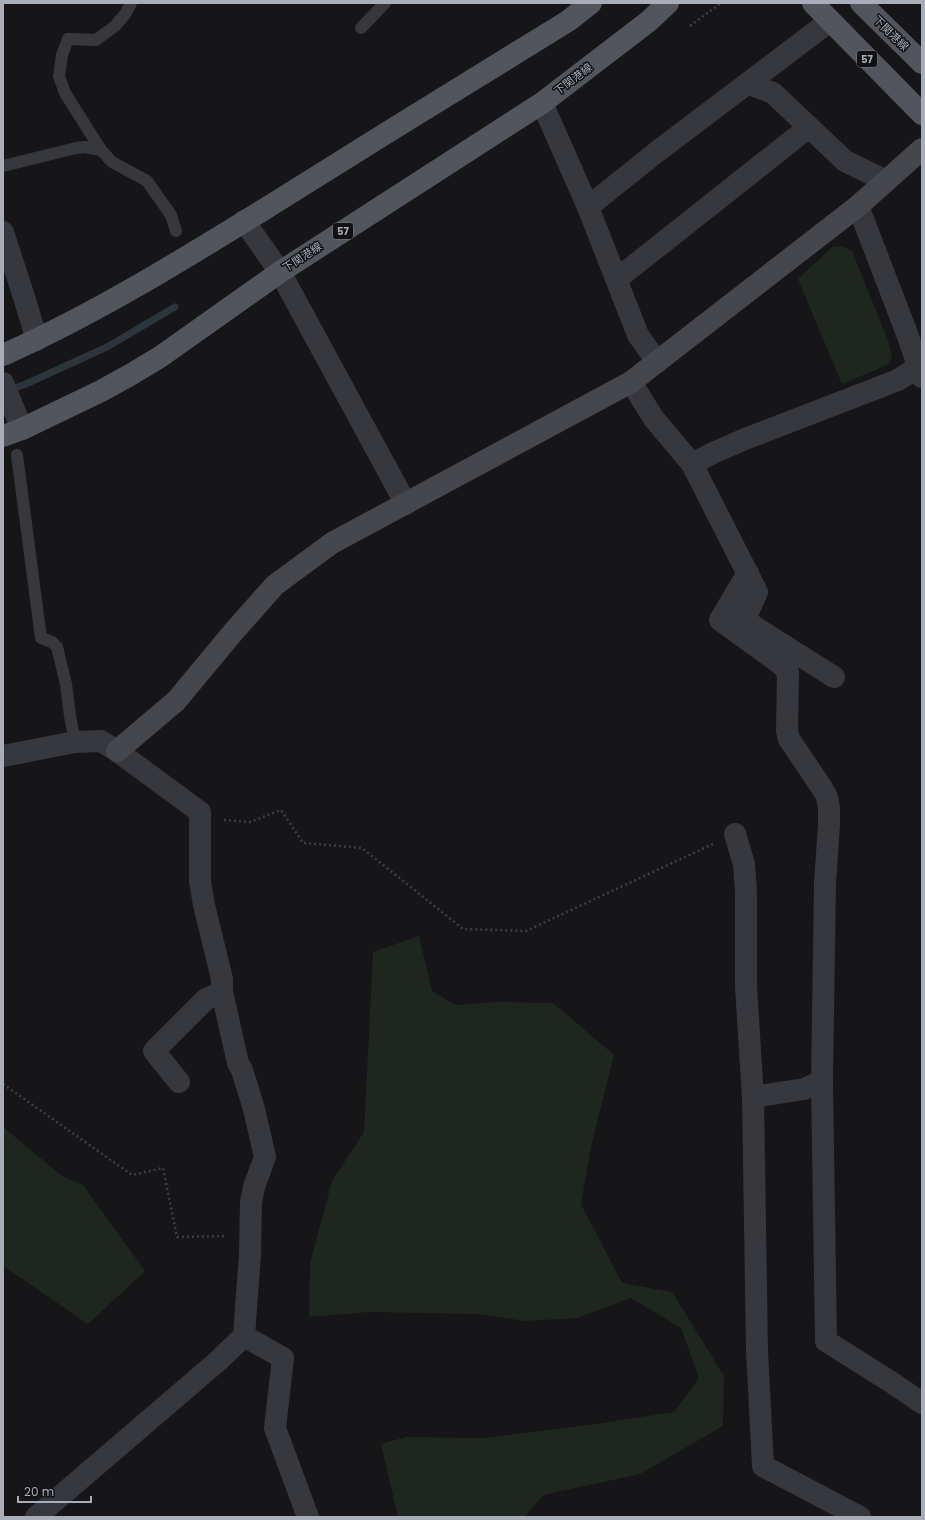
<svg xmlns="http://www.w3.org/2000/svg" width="925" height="1520" viewBox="0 0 925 1520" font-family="Poppins,'Noto Sans JP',sans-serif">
  <rect width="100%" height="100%" fill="#161618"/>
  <!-- green -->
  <g fill="#1e261f">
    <path d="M842,246l10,5 37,92 3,14 -5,8 -45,19 -44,-105 34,-32z"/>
    <path d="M419,936l13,55 23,14 43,-3 55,1 61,52 -22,87 -11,62 41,79 50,9 52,84 -1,50 -83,48 -97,21 -18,22h-127l-17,-73 25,-7 78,1 105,-13 85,-13 25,-34 -18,-50 -50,-30 -54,20 -52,3 -47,-7 -109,-2 -60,5 1,-54 22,-82 32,-49 9,-180z"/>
    <path d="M3,1127l59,49 21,9 62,86 -57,53 -85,-58z"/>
  </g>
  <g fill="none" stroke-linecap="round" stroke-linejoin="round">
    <!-- stream -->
    <path stroke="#2c353c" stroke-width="7" d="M9,390l17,-6 81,-37 68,-40"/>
    <!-- path -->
    <g stroke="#3d3f44" stroke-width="2.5" stroke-dasharray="2 3" stroke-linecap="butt">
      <path d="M690,26l31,-23"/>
      <path d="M224,820l26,2 31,-12 22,33 59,5 101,81 63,2 187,-87"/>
      <path d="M3,1084l129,91 31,-7 14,69 50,-1"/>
    </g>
    <!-- lane -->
    <g stroke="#37383d" stroke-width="12">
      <path d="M131,3l-5,10 -11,13 -19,14 -28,-1 -6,16 -3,21 6,17 36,57 11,12 35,19 24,34 5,16"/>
      <path d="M361,28l24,-25"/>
      <path d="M3,166l73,-18 8,-1 17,3"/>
      <path d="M17,455l24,183 11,4 5,5 9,37 4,32 5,26"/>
    </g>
    <!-- street -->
    <g stroke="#37383d" stroke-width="22">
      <path d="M749,84l24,9 72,68 41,20"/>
      <path d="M542,103l46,104 50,128 19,27"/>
      <path d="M858,206l48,125 16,46"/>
      <path d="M588,207l70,-56 172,-130"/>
      <path d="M244,221l36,51 126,232"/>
      <path d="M3,232l21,65 13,43"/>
      <path d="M617,279l192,-152"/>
      <path d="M631,382l23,37 38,45 65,128 -12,27 10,8 79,50"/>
      <path d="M3,383l19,46"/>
      <path d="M692,464l21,-11 32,-14 153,-59 20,-13"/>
      <path d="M748,573l-28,47 62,45 6,7 -1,59 2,8 33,49 5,9 2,11v17l-4,58 -3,198 -18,8 -51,8 4,254 6,115 97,51"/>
      <path d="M3,756l72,-14 26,-1 16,10 83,61v69l4,24 18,74v13l16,71 4,7 12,39 11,48 -11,30 -3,15 -1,52 -6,82 -26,25 -182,156"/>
      <path d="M735,834l9,30 2,30v93l7,110"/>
      <path d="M822,1081l4,260 65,41 31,21"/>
      <path d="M179,1082l-25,-31 52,-52 16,-7"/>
      <path d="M244,1336l39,22 -8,70 33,89"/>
    </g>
    <!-- secondary -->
    <path stroke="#45474d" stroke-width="22" d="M117,751l59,-50 59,-71 40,-45 57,-42 299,-161 227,-176 64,-57"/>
    <!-- primary -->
    <g stroke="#53555c" stroke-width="22">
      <path d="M813,3l109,111"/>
      <path d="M861,3l61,60"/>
      <path d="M3,355c96,-43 184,-98 273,-153 97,-61 194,-121 292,-181l23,-18"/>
      <path d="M3,436l19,-7 79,-38 29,-16 30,-18 120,-85 262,-169 107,-82 19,-18"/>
    </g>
  </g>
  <g text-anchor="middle" stroke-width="3" stroke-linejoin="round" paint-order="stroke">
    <!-- shield labels -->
    <g fill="#111113" stroke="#7b7e86" stroke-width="1">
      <rect x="857" y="51" width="20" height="16" rx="3"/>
      <rect x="333" y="223" width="20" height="16" rx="3"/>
    </g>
    <g font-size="10" font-weight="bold" fill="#a8adb8">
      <text x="867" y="63">57</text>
      <text x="343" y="235">57</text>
    </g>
    <!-- street labels -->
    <g font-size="11" fill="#a8adb8" stroke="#111113">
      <text transform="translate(891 33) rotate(44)" y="4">下関港線</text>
      <text transform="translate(573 79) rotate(-37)" y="4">下関港線</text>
      <text transform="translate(302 257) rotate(-33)" y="4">下関港線</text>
    </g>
  </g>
  <!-- border -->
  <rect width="925" height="1520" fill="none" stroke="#a8adb8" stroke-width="8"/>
  <!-- scale -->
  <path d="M18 1496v6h73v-6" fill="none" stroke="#a8adb8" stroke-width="2"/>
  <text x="24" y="1496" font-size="12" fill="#a8adb8" stroke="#111113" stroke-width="3" paint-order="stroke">20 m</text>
</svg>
